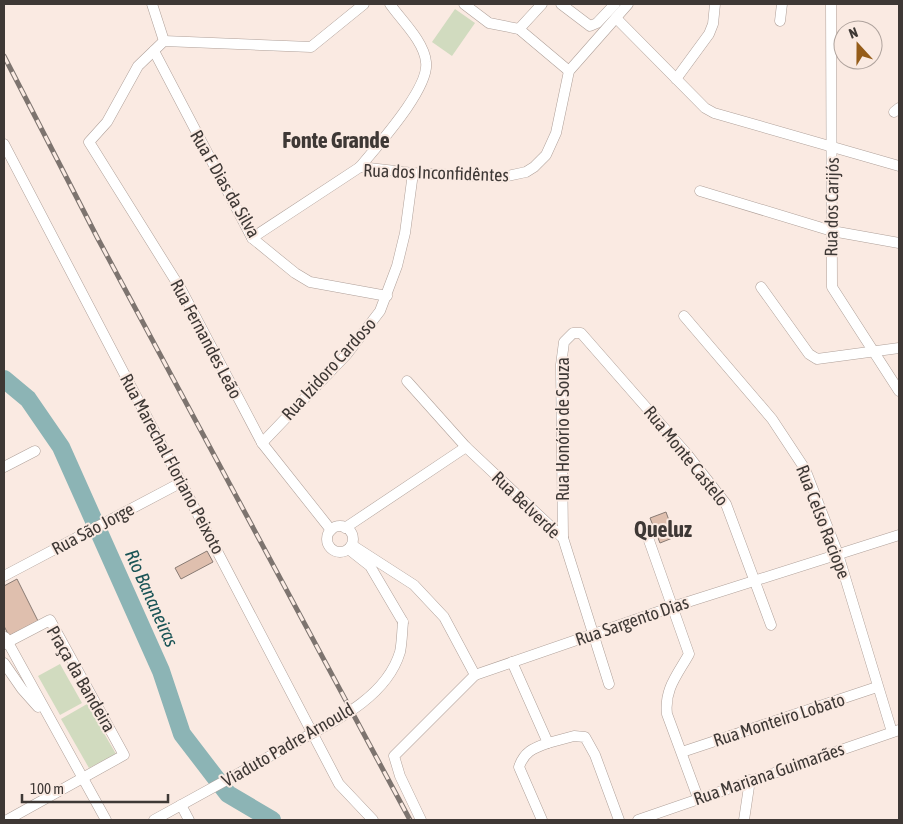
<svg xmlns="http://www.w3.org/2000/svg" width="903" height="824" viewBox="0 0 903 824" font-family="'Asap Condensed',sans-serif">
  <rect width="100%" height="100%" fill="#faeae2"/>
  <!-- green -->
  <g fill="#d1dbbf">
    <path d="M455,9l20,14 -23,33 -20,-14z"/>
    <path d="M60,664l22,39 -22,12 -22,-39z"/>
    <path d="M87,704l29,50 -27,14 -28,-49z"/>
  </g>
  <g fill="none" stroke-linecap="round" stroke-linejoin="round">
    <!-- river -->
    <path stroke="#8cb4b5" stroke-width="18" d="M4,379l24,20 33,48 100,224 21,63 46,60 44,26"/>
  </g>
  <!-- building -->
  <g fill="#dfbfae" stroke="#897b74">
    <path d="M666,512l9,25 -15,6 -10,-25z"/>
    <path d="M207,551l6,11 -32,17 -6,-11z"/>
    <path d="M17,579l21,42 -29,15 -5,-10v-40z"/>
  </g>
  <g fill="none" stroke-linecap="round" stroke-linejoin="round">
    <!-- minor casing -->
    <g stroke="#afa099" stroke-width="11">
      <g id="minor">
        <path d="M152,4l12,37"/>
        <path d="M464,4l25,19 30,6 50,42"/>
        <path d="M561,4l29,22 7,-3 18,-19"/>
        <path d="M831,4l1,283 67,104"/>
        <path d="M616,18l89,90 9,5 185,53"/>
        <path d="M780,21l2,-17"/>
        <path d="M519,29l23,-25"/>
        <path d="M154,51l98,187 43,35 15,9 77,14"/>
        <path d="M676,79l33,-45 4,-10 2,-20"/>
        <path d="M894,112l5,-4"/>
        <path d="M4,144l335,640 34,36"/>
        <path d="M360,167c17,-21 70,-79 66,-105 -2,-21 -25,-42 -36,-58"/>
        <path d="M700,191l132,40 67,12"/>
        <path d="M252,238l108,-71 53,6 90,4 23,-5 8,-5 12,-12 10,-22 13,-62 59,-67"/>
        <path d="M761,287l48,67 8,5 82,-11"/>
        <path d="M684,316l88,103 33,50 33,85 54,178"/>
        <path d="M407,381l59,66 97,91 46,146"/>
        <path d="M262,443l85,-89 33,-43 17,-45 8,-33 8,-60"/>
        <path d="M4,467l31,-16"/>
        <circle cx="340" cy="539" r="13"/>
        <path d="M345,528l121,-81"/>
        <path d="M331,530l-69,-87 -80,-152 -93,-149 18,-20 31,-56 26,-25 147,6 53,-43"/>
        <path d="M646,532l43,122c-11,20 -25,35 -22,60l31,84"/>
        <path d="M563,538l-2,-173 3,-23 9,-9h8l106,121 39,50 45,121"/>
        <path d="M352,545l62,40 30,32 31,58"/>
        <path d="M351,551l19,15 33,56"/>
        <path d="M4,576l178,-94"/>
        <path d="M5,637l101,183"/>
        <path d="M4,644l46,-24 74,135 -117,65"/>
        <path d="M512,662l36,81c-15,5 -24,9 -29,24l23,53"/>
        <path d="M4,663l18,26 16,18"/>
        <path d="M548,743l26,-7 11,1 10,18 24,65"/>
        <path d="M682,752l195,-65"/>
        <path d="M181,805l8,15"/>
        <path d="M154,820l138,-76"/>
        <path d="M421,820l-21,-44 -6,-20 81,-81 197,-68 227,-72"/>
        <path d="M638,820l261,-90"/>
        <path d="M744,820l6,-40"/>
      </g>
    </g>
    <!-- minor -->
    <use href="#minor" stroke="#fff" stroke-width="10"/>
    <!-- rail casing -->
    <g stroke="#7d746f" stroke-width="5">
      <path id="rail" d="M4,56l93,181 313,583"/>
    </g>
    <!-- rail -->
    <use href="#rail" stroke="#faeae2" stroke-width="3" stroke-dasharray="9" stroke-linecap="butt"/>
    <!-- minor-bridge casing -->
    <g stroke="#afa099" stroke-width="11" stroke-linecap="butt">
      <path id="minor-bridge" d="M292,744c39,-21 94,-45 108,-92 2,-9 2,-20 3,-30"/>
    </g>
    <!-- minor-bridge -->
    <use href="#minor-bridge" stroke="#fff" stroke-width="10"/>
  </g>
  <g text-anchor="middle" stroke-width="4" stroke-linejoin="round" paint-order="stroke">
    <!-- street labels -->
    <g font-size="18" fill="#3e3835" stroke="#faeae2">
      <text transform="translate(436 173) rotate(2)" y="6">Rua dos Inconfidêntes</text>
      <text transform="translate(225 184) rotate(60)" y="6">Rua F Dias da Silva</text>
      <text transform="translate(832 207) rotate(-89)" y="6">Rua dos Carijós</text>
      <text transform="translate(206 339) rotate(62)" y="6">Rua Fernandes Leão</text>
      <text transform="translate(329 369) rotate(-48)" y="6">Rua Izidoro Cardoso</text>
      <text transform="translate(563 429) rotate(-90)" y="6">Rua Honório de Souza</text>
      <text transform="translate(686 456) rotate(51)" y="6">Rua Monte Castelo</text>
      <text transform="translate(172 464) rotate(62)" y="6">Rua Marechal Floriano Peixoto</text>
      <text transform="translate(526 505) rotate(44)" y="6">Rua Belverde</text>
      <text transform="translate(823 522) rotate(69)" y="6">Rua Celso Raciope</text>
      <text transform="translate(93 529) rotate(-28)" y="6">Rua São Jorge</text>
      <text transform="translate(632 621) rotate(-19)" y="6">Rua Sargento Dias</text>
      <text transform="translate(81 679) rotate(60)" y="6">Praça da Bandeira</text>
      <text transform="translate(779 720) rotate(-18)" y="6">Rua Monteiro Lobato</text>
      <text transform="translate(288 745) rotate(-30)" y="6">Viaduto Padre Arnould</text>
      <text transform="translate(769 774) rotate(-19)" y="6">Rua Mariana Guimarães</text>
    </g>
    <!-- water labels -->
    <g font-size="19" font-style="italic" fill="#1a5456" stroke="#faeae2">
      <text transform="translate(152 598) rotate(66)" y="7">Rio Bananeiras</text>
    </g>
    <!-- district labels -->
    <g font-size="22" font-weight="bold" fill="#3e3835" stroke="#faeae2">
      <text x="336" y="148">Fonte Grande</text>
      <text x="663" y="537">Queluz</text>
    </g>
  </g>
  <!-- border -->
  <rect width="903" height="824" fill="none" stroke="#3e3835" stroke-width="10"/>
  <!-- north arrow -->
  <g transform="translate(858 45) rotate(339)"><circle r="24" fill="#faeae2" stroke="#afa39d"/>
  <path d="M0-4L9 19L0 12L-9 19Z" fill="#955c19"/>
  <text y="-8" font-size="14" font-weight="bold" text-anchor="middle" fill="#3e3835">N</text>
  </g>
  <!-- scale -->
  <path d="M22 794v8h146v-8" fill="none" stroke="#3e3835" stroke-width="2.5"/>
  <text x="30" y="794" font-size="15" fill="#3e3835" stroke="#faeae2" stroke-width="4" paint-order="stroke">100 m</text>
</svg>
